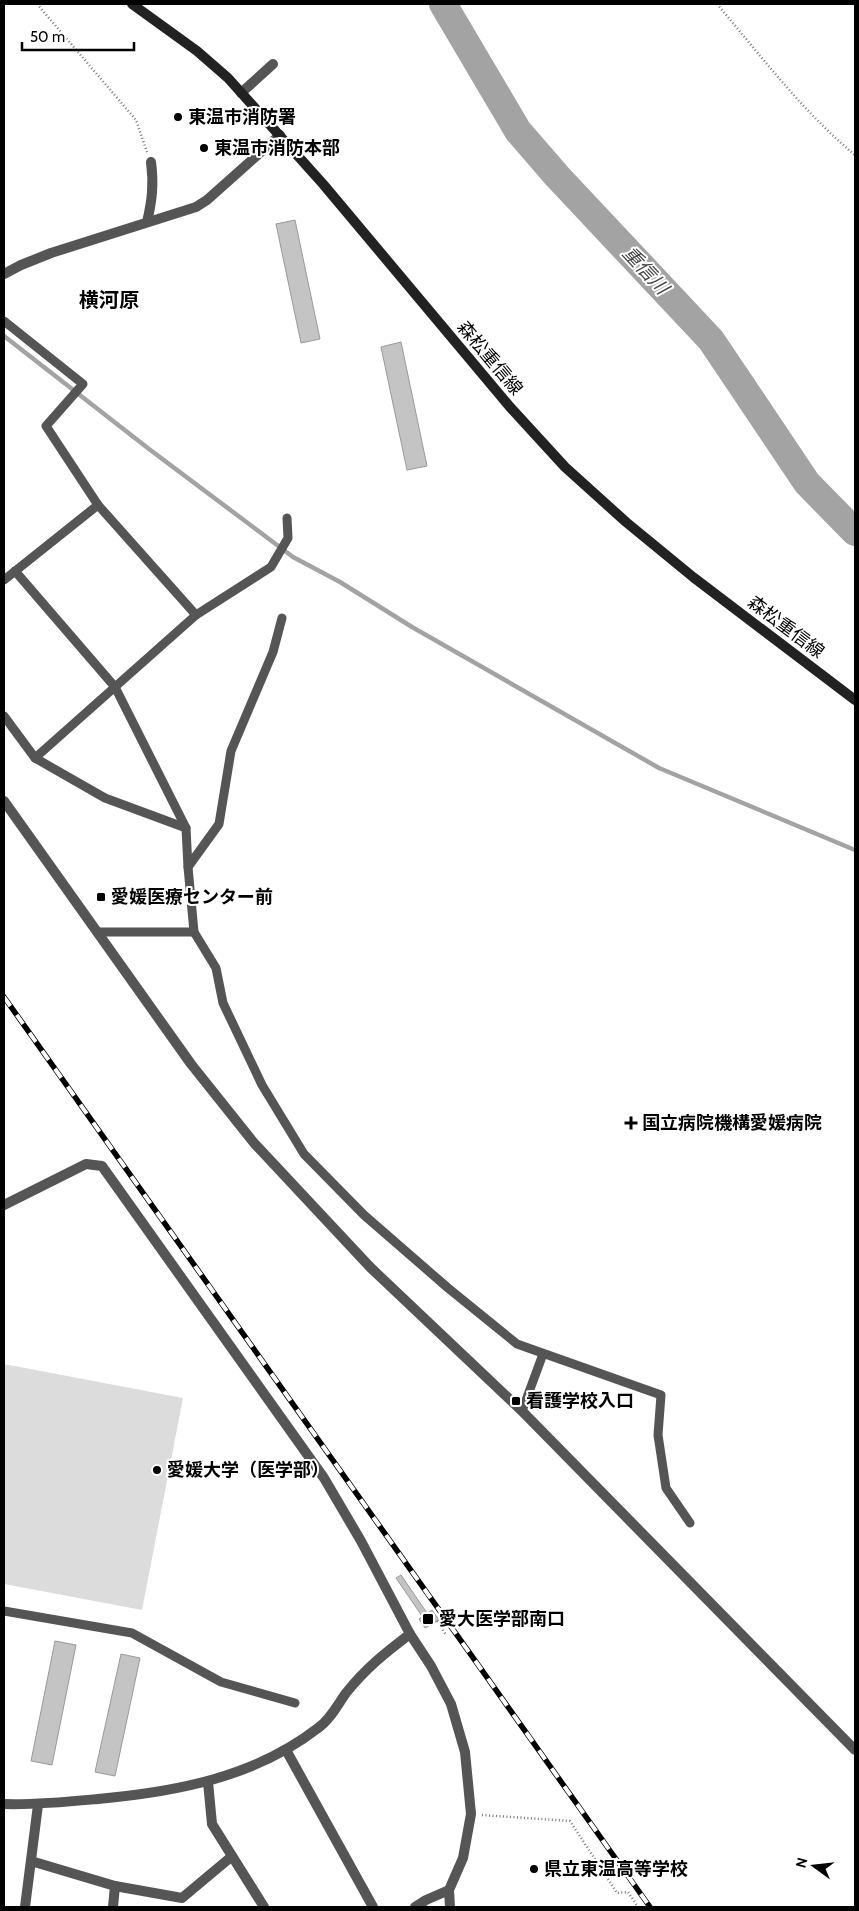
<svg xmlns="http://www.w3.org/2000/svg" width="859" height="1911" viewBox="0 0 859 1911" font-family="Cabin,'Noto Sans JP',sans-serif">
  <rect width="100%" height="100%" fill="#fff"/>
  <!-- green -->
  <path fill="#dcdcdc" d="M4,1364l179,34 -41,212 -138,-26z"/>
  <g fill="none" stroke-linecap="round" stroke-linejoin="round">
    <!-- stream -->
    <path stroke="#a3a3a3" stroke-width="4.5" d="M4,336l145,113 144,108 47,25 72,45 247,141 196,82"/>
    <!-- river -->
    <path stroke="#a3a3a3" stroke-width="28" d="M443,4l75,127 39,45 154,164 96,143 48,49"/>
  </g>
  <!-- building -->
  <g fill="#c4c4c4" stroke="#999">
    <path d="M295,220l25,119 -19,4 -25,-119z"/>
    <path d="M401,342l26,124 -20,4 -26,-123z"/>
    <path d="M401,1575l26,38 -5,3 -26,-38z"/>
    <path d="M432,1610l7,10 -14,8 -6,-9z"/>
    <path d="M55,1641l21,4 -24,120 -21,-4z"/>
    <path d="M121,1654l19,4 -25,118 -20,-4z"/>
  </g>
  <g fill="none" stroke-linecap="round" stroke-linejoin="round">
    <!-- path -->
    <g stroke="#777" stroke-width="2.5" stroke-dasharray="1 2.5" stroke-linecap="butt">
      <path d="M37,4l99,116 11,32"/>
      <path d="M717,4c44,52 86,108 138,151"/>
      <path d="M437,1621l9,14"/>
      <path d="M482,1815l88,6 47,72 11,-1 10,15"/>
    </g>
    <!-- service -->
    <g stroke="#555" stroke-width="9">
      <path d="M4,321l79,63 -37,42 52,79 98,110"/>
      <path d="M15,571l100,116 71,141 2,39"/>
      <path d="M4,580l94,-75"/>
      <path d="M282,618l-9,34 -42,99 -12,73 -31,43 6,65 22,36 7,35 39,82 42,69 60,61 84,73 69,56 144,51 -3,40 8,53 24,35"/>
      <path d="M4,716l31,42 161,-143 75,-48 17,-29 -1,-20"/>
      <path d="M35,758l70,40 81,30"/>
      <path d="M98,932h96"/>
      <path d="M522,1411l21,-57"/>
      <path d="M4,1611l128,22 89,49 74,21"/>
    </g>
    <!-- minor -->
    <g stroke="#555" stroke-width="10">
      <path d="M241,93l32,-29"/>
      <path d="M147,222c5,-21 7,-38 4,-60"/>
      <path d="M4,274l17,-9 30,-12 145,-46 11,-7 73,-65"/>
      <path d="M4,801l187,263 63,79 116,124 152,144 333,339"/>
      <path d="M4,1205l82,-41 16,2 222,312 37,63 49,93 21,32 20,38 14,48 6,62 -8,44 -14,32 1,17"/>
      <path d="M286,1750l87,157"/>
      <path d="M208,1782l4,42 52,83"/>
      <path d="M4,1804c32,1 62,-2 94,-5 78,-7 157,-22 220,-71 12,-8 20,-24 28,-35 20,-25 39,-40 64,-59"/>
      <path d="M31,1861l84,25 67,12 49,-41"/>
      <path d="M25,1907l13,-102"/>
      <path d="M113,1907l2,-21"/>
      <path d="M415,1907l11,-7 23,-10"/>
    </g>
    <!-- secondary -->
    <path stroke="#222" stroke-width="10" d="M132,4l65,47 31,27 95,106 187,223 55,60 61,55 67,55 162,123"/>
    <!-- rail casing -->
    <g stroke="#000" stroke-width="5.5">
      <path id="rail" d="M4,997l646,910"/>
    </g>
    <!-- rail -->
    <use href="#rail" stroke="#fff" stroke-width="4" stroke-dasharray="11" stroke-linecap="butt"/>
  </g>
  <!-- markers -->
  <g fill="#000" stroke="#fff" stroke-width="2">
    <circle cx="178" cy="117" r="5"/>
    <circle cx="204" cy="148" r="5"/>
    <rect x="96" y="892" width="10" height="10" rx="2.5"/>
    <path d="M628.5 1115.5h5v5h5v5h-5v5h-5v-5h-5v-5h5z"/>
    <rect x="511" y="1396" width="10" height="10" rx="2.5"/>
    <circle cx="157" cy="1470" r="5"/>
    <rect x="422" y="1613" width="12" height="12" rx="2.5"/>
    <circle cx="534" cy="1869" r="5"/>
  </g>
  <g text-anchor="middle" stroke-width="4" stroke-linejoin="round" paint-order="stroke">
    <!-- poi labels -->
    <g font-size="18" font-weight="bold" fill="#000" stroke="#fff" text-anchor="start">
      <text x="188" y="123">東温市消防署</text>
      <text x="214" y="154">東温市消防本部</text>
      <text x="111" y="903">愛媛医療センター前</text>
      <text x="642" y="1129">国立病院機構愛媛病院</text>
      <text x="526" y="1407">看護学校入口</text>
      <text x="167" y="1476">愛媛大学（医学部）</text>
      <text x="439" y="1625">愛大医学部南口</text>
      <text x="544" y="1875">県立東温高等学校</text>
    </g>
    <!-- street labels -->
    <g font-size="18" fill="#000" stroke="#fff">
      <text transform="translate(490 358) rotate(50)" y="6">森松重信線</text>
      <text transform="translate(786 627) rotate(37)" y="6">森松重信線</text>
    </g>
    <!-- water labels -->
    <g font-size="19" font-style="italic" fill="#444" stroke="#fff">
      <text transform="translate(646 270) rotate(47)" y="7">重信川</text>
    </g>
    <!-- quarter labels -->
    <g font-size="20" font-weight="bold" fill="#000" stroke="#fff">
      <text x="109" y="307">横河原</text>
    </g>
  </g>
  <!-- border -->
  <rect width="859" height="1911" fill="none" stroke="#000000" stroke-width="10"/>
  <!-- north arrow -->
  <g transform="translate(814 1866) rotate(285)" stroke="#ffffff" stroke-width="4" paint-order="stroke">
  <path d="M0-4L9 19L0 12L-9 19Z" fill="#000000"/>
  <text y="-8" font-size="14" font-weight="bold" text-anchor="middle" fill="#000000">N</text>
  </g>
  <!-- scale -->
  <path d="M22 42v8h112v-8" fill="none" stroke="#000000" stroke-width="2.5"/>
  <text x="30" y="42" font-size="15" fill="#000000" stroke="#ffffff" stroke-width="4" paint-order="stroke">50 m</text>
</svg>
